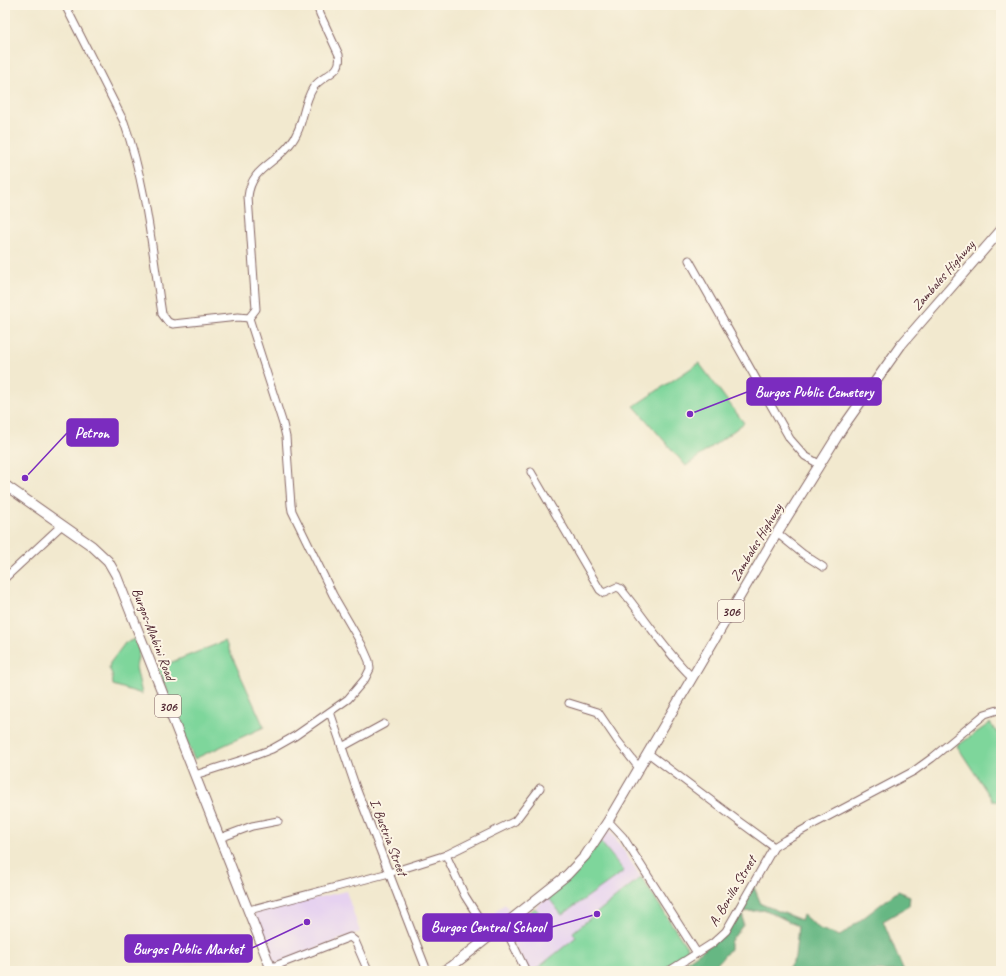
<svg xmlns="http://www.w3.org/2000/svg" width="1006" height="976" viewBox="0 0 1006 976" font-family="Caveat,sans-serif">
  <rect width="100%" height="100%" fill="#fcf5e5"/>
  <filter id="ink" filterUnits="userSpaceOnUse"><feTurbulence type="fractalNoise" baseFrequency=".025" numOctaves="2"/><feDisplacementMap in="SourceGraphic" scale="8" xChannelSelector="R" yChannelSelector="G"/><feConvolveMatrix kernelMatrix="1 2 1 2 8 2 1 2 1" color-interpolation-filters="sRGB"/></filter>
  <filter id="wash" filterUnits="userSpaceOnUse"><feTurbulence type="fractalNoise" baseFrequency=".012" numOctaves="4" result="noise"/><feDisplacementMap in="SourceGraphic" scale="16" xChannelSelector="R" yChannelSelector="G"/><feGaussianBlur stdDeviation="0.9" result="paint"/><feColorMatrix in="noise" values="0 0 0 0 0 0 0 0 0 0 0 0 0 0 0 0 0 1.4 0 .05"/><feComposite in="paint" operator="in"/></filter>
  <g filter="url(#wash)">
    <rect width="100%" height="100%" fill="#f2e9cf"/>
    <!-- built -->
    <g fill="#e6d2f0">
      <path d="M609,828l81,124 -30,19h-132l-20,-39 62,-55 21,-21z"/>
      <path d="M346,891l14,41 -86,32 -20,-51z"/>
      <path d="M505,904l8,11 -12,9 -6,-13z"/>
    </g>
    <!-- green -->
    <g fill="#7ed69b" stroke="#647a63">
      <path d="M699,363l45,60 -58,43 -52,-60z"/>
      <path d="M135,639l4,12 -3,16 6,27 -29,-9 -1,-11 -3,-6 1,-5 15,-20z"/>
      <path d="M225,641l39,86 -70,32 -37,-91z"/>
      <path d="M990,723l11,15v64l-8,-1 -36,-55z"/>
      <path d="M600,841l24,30 -62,44 -14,-18c19,-17 38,-34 52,-56z"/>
      <path d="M641,877l49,75 -30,19h-126l42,-34 -3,-5z"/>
      <path d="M535,908l12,14 -19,13 -10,-14z"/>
    </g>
    <!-- forest -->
    <path fill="#66b783" stroke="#586b57" d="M753,885l8,19 40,16 2,-5 17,14 20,7 58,-45 12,5 -1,10 -26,15 21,50h-117l8,-13 3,-32 -32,-16 -23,2v13l-13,17v7l-19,22h-38l40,-28 26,-30 3,-1 -3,-1z"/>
  </g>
  <g filter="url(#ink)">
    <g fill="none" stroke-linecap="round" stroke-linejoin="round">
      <!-- minor casing -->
      <g stroke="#856664" stroke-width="9">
        <g id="minor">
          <path d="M65,5l59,117c22,61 28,127 38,192l6,8 5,2 65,-7 11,1"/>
          <path d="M689,260l101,179 15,17 14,8"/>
          <path d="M249,318l7,-9 -8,-112c3,-29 26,-32 42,-53 14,-16 12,-39 23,-56 9,-14 30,-14 26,-33l-19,-41 -3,-9"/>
          <path d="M531,472l69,118 4,3 13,-6 4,2c24,29 43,61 71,88"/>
          <path d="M777,533l26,21 20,13"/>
          <path d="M5,578l57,-53"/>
          <path d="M569,703l29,9 19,28 22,28"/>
          <path d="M330,712l26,76 71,183"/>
          <path d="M342,747l42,-23"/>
          <path d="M648,753l89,67 37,27"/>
          <path d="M195,775l53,-17 24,-9 23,-13 53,-37 17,-20 5,-10 -1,-8 -7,-16 -29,-50 -41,-84 -1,-6 -5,-68 -3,-13 -34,-106"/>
          <path d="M608,821l15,16 74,116"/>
          <path d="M220,838l32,-12 26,-5"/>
          <path d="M446,855l19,41 26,41"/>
          <path d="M249,910l140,-37 57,-18 69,-34 25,-33"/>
          <path d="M504,926l22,45"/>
          <path d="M262,971l88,-34 5,4 13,30"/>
          <path d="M669,971l44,-28 13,-12 48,-84 11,-7 25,-14 104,-55 18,-13 53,-44 16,-5"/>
        </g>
      </g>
      <!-- major casing -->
      <g stroke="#856664" stroke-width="11">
        <g id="major">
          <path d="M5,485l87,61 16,15 8,14 156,396"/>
          <path d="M444,971l7,-4 116,-92 18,-19 23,-35 169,-288 66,-106 58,-82 100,-115"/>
        </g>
      </g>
      <!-- minor -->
      <use href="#minor" stroke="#fff" stroke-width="7"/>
      <!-- major -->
      <use href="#major" stroke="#fff" stroke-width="9"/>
    </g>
  </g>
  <g text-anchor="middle" stroke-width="4" stroke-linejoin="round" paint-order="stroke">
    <!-- shield labels -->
    <g fill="#fcf5e5" stroke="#7f5f63" stroke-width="1">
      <rect x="718" y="600" width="26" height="22" rx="3"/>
      <rect x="155" y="695" width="26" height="22" rx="3"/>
    </g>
    <g font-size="13" font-weight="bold" fill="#4a1f2b">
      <text x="731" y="616">306</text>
      <text x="168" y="711">306</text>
    </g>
    <!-- street labels -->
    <g font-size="14" fill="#4a1f2b" stroke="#fcf5e5">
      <text transform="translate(943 275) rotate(-49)" y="5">Zambales Highway</text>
      <text transform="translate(756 542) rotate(-59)" y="5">Zambales Highway</text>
      <text transform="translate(154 634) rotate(69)" y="5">Burgos-Mabini Road</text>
      <text transform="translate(389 837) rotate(69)" y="5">I. Bustria Street</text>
      <text transform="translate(732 891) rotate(-59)" y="5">A. Bonilla Street</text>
    </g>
  </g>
  <!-- callouts -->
  <path fill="none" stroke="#7b2cbf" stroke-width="1.5" d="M690 414L747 392M25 478L67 433M597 914L552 927M307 922L252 948"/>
  <g fill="#7b2cbf" stroke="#fcf5e5" stroke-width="1.5">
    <circle cx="690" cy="414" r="4"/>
    <circle cx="25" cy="478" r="4"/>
    <circle cx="597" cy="914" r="4"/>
    <circle cx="307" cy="922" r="4"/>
  </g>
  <g fill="#7b2cbf" stroke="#7b2cbf" stroke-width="1.5">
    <rect x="747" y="378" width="134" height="27" rx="4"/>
    <rect x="67" y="419" width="51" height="27" rx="4"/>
    <rect x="423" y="914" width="129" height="27" rx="4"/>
    <rect x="125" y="935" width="127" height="27" rx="4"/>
  </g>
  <g font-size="15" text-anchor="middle" font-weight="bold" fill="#fff">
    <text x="814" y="397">Burgos Public Cemetery</text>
    <text x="92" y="438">Petron</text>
    <text x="488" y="932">Burgos Central School</text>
    <text x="188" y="954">Burgos Public Market</text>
  </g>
  <!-- margin -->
  <rect width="1006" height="976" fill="none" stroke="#fcf5e5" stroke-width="20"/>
</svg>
